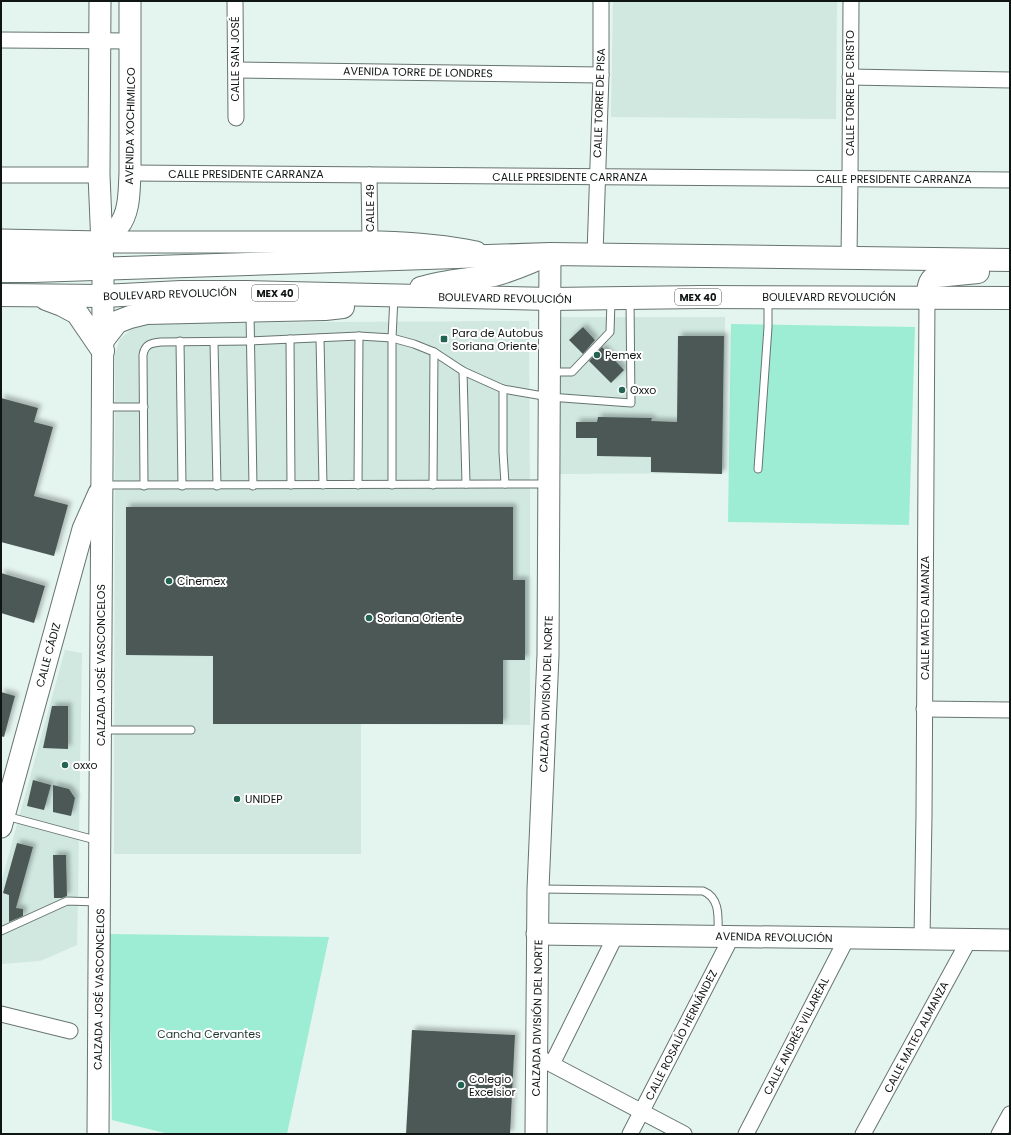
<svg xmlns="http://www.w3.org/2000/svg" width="1011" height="1135" viewBox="0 0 1011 1135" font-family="Poppins,sans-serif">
  <defs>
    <filter id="shadow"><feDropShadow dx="3.5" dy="-3.5" stdDeviation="2" flood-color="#0004"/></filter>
  </defs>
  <rect width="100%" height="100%" fill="#e4f4ee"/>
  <!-- built -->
  <g fill="#d0e8e0">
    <path d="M613,1h224l-1,118 -225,-2z"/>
    <path d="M557,317h168l-1,156 -166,1z"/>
    <path d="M529,321l1,185v219l-169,-1v130h-247l1,-500 5,-15 19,-16z"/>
    <path d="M65,650l17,3 -5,292 -37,16 -39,3v-81z"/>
  </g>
  <!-- green -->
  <g fill="#9dedd4">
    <path d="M731,324l184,3 -6,198 -181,-3z"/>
    <path d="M109,934l220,3 -42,197h-118l-57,-14z"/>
  </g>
  <!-- building -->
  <g fill="#4c5954" filter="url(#shadow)">
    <path d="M583,327l12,13 -12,14 -14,-14z"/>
    <path d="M678,336h46l-2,138 -71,-2v-15l-54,-1v-18h-21v-16h21l1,-5 54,1 -1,3 26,1z"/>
    <path d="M602,347l22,23 -13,13 -22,-22z"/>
    <path d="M1,398l37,10 -4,14 19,5 -19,69 34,9 -14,51 -53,-14z"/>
    <path d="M126,507h387v73h12v80h-22v64h-290v-68l-87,-1z"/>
    <path d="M1,573l44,13 -11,37 -33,-10z"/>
    <path d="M1,692l14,4 -11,41 -3,-1z"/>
    <path d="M52,706h16v43l-25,-1z"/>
    <path d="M33,780l18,5 -7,25 -17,-4z"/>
    <path d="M53,785l16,4 6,9 -4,18 -18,-4z"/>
    <path d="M17,843l16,4 -17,61 7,1v7l-14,6v-27l-6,-2z"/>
    <path d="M53,855h13l1,41 -5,2h-8z"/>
    <path d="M412,1030l103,5 -5,99h-104z"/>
  </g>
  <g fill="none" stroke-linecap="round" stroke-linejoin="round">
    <!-- lane casing -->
    <g stroke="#66746f" stroke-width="9">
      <g id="lane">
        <path d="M250,313l3,173"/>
        <path d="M320,338l3,147"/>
        <path d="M290,339l1,146"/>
        <path d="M180,341l2,145"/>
        <path d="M214,342l3,144"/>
        <path d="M463,371l3,113"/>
        <path d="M551,372h21l38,-40 1,-32"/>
        <path d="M503,389l46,8 82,6 -1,-103"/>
        <path d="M104,407h40"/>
        <path d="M758,469l10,-142v-28"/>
        <path d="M104,485l444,-1"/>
        <path d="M358,485l1,-149"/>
        <path d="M392,485v-147l2,-41"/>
        <path d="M433,485l1,-133"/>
        <path d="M144,486l-1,-131c2,-11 8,-12 18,-13l89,-1 109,-5 33,2 22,6 20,8 29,19 40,18v63l2,32"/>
        <path d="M103,730h88"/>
        <path d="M6,816l93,25"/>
        <path d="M540,889l163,2c18,7 15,28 15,44"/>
        <path d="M1,931l66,-30 31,1"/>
      </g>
    </g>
    <!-- street casing -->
    <g stroke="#66746f" stroke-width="17">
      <g id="street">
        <path d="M235,1l1,117"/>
        <path d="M1,40l129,1"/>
        <path d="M236,70l365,5"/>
        <path d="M850,77l160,3"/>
        <path d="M130,173l880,7"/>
        <path d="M1,175h98"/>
        <path d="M369,175l1,67"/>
        <path d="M595,254l6,-179v-74"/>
        <path d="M849,258l1,-79 1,-178"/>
        <path d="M924,709l86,1"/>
        <path d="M922,939l2,-124 3,-518"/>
        <path d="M1,1014l69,17"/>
        <path d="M536,1056l148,78"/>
        <path d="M552,1064l64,-129"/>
        <path d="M630,1134l102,-198"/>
        <path d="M746,1134l101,-196"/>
        <path d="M863,1134l106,-194"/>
        <path d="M999,1134l11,-20"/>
      </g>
    </g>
    <!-- secondary casing -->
    <g stroke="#66746f" stroke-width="23">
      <g id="secondary">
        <path d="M1,240l101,2h278c34,1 63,3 96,10"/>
        <path d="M102,242c5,-5 12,-9 16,-15 12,-14 11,-36 12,-54v-172"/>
        <path d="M1,827l82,-298 16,-36"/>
        <path d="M537,934l473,6"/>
        <path d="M98,1134l5,-838v-27l-4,-94 1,-174"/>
        <path d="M536,1134l2,-245 10,-234 2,-401"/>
      </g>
    </g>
    <!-- primary casing -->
    <g stroke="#66746f" stroke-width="24">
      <g id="primary">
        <path d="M1,252h74l8,-2 19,-8"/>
        <path d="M1,271h32l517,-17 460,6"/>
        <path d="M421,288c24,-8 49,-8 73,-13 16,-4 30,-10 44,-16"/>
        <path d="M1,295l102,1 78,-4h66l303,7 151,-2 309,1"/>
        <path d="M927,297c2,-9 1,-17 10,-21l41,-4"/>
        <path d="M46,299l16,6 15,8 26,38"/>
        <path d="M103,340l14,-18 13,-5 16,-4 179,-4 18,-2"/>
      </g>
    </g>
    <!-- lane -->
    <use href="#lane" stroke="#fff" stroke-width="7"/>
    <!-- street -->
    <use href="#street" stroke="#fff" stroke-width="15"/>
    <!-- secondary -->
    <use href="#secondary" stroke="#fff" stroke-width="21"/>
    <!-- primary -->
    <use href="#primary" stroke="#fff" stroke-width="22"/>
  </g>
  <!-- markers -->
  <g fill="#226352" stroke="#fff" stroke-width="1.5">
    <rect x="440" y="335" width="8" height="8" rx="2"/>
    <circle cx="597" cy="355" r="4"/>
    <circle cx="622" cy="390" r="4"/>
    <circle cx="169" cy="581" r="4"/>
    <circle cx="369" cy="618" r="4"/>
    <circle cx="65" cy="765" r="4"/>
    <circle cx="237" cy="799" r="4"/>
    <circle cx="461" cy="1085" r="4"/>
  </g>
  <g text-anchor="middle" stroke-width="4" stroke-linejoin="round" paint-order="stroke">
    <!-- shield labels -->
    <g fill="#fff" stroke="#575b5a" stroke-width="1">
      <rect x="252" y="285" width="46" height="16" rx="3"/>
      <rect x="675" y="289" width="46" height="16" rx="3"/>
    </g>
    <g font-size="10" font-weight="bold" fill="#0f1513">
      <text x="275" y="297">MEX 40</text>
      <text x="698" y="301">MEX 40</text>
    </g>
    <!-- street labels -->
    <g font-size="11" fill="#0f1513" stroke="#fff">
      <text transform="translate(235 59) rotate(-90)" y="4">CALLE SAN JOSÉ</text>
      <text transform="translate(418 72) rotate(1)" y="4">AVENIDA TORRE DE LONDRES</text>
      <text transform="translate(850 93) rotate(-90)" y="4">CALLE TORRE DE CRISTO</text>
      <text transform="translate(599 103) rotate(-88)" y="4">CALLE TORRE DE PISA</text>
      <text transform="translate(130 126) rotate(-89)" y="4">AVENIDA XOCHIMILCO</text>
      <text x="246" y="178">CALLE PRESIDENTE CARRANZA</text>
      <text x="570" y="181">CALLE PRESIDENTE CARRANZA</text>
      <text x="894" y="183">CALLE PRESIDENTE CARRANZA</text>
      <text transform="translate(370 208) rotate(-90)" y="4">CALLE 49</text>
      <text transform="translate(170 294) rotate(-2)" y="4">BOULEVARD REVOLUCIÓN</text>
      <text x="829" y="301">BOULEVARD REVOLUCIÓN</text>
      <text transform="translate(505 298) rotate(1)" y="4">BOULEVARD REVOLUCIÓN</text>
      <text transform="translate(925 618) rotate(-90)" y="4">CALLE MATEO ALMANZA</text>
      <text transform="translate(48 655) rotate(-75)" y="4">CALLE CÁDIZ</text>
      <text transform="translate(101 665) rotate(-90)" y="4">CALZADA JOSÉ VASCONCELOS</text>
      <text transform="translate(546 694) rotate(-88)" y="4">CALZADA DIVISIÓN DEL NORTE</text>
      <text transform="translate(774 937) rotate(1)" y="4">AVENIDA REVOLUCIÓN</text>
      <text transform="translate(99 989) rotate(-89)" y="4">CALZADA JOSÉ VASCONCELOS</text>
      <text transform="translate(537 1018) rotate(-89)" y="4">CALZADA DIVISIÓN DEL NORTE</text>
      <text transform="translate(681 1035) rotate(-63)" y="4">CALLE ROSALÍO HERNÁNDEZ</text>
      <text transform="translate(796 1036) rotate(-63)" y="4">CALLE ANDRÉS VILLAREAL</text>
      <text transform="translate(916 1037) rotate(-62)" y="4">CALLE MATEO ALMANZA</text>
    </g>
    <!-- poi labels -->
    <g font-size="11" fill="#0f1513" stroke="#fff" text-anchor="start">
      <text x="452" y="337">Para de Autobus<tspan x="452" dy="13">Soriana Oriente</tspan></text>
      <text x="605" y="359">Pemex</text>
      <text x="630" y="394">Oxxo</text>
      <text x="177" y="585">Cinemex</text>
      <text x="377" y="622">Soriana Oriente</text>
      <text x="73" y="769">oxxo</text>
      <text x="245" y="803">UNIDEP</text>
      <text x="469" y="1083">Colegio<tspan x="469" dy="13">Excelsior</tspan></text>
    </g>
    <!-- park labels -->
    <g font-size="11" fill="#1f362f" stroke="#fff">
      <text x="209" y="1038">Cancha Cervantes</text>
    </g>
  </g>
  <!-- border -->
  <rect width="1011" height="1135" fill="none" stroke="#0f1513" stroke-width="4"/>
</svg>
